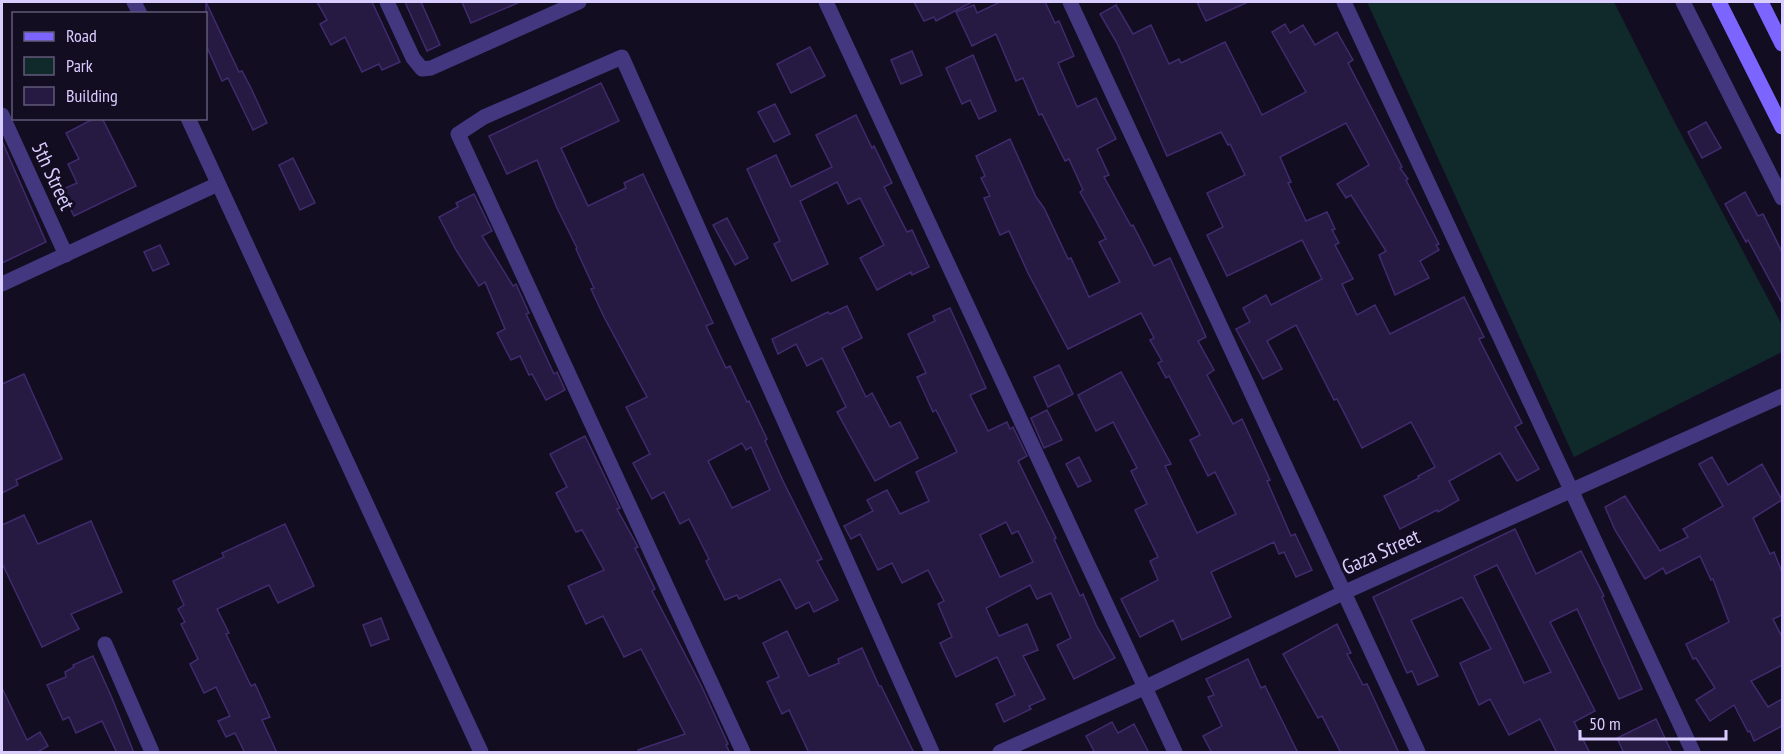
<svg xmlns="http://www.w3.org/2000/svg" width="1784" height="754" viewBox="0 0 1784 754" font-family="'PT Sans Narrow',sans-serif">
  <rect width="100%" height="100%" fill="#130d21"/>
  <!-- green -->
  <path fill="#10292b" d="M1367,2h247l58,115 110,208v27l-208,105z"/>
  <!-- building -->
  <g fill="#261942" stroke="#402b6e" stroke-width="1.5" fill-rule="evenodd">
    <path d="M206,2l33,70 3,-1 9,17 16,35 -14,7 -25,-52 -6,3 -16,-36z"/>
    <path d="M317,2h55l28,60 -18,8 -3,-6 -17,8 -17,-35 -14,8 -11,-21 7,-4z"/>
    <path d="M405,2h16l19,43 -13,6z"/>
    <path d="M462,2h58l-49,21z"/>
    <path d="M914,2h58l-36,19 -2,-4 -10,4z"/>
    <path d="M1000,2h45l10,21 4,-2 15,35 -16,7 19,44 19,-9 20,41 -19,10 12,26 -5,2 27,49 2,-1 21,41 16,-8 36,79 -8,4 16,29 -7,5 26,49 9,-5 28,61 -3,1 24,55 4,-2 17,36 -16,7 -12,-25 -5,2 -5,-12 -63,30 20,45 -49,23 -9,-20 -33,17 -19,-38 37,-19 -8,-19 8,-4 -23,-47 12,-6 -16,-33 6,-3 -24,-46 -17,9 -18,-36 43,-23 50,92 -6,2 32,67 39,-19 -21,-42 -7,4 -18,-36 10,-5 -31,-59 -3,2 -8,-15 4,-2 -12,-21 4,-2 -13,-25 -73,36 -40,-76 -19,-42 -9,4 -16,-37 6,-2 -9,-18 4,-2 -9,-20 34,-17 26,58 8,11 24,51 3,-1 18,39 31,-15 -21,-40 7,-3 -26,-47 3,-2 -14,-31 -4,2 -23,-47 -3,1 -16,-37 -7,3 -20,-47 -24,12 -16,-34 18,-7 3,8z"/>
    <path d="M1197,2h51l-42,19z"/>
    <path d="M1116,5l17,29 18,-9 18,39 10,-5 2,4 44,-21 37,73 44,-23 -34,-60 13,-8 5,9 13,-8 12,20 22,-13 16,28 -5,3 54,104 -2,1 8,11 -2,1 33,64 -3,1 3,5 -19,11 9,17 -34,17 -16,-40 7,-4 -35,-56 -5,3 -9,-14 32,-19 -23,-42 -66,34 11,25 -3,1 18,38 21,-9 8,17 -3,1 7,13 -4,2 18,34 -11,5 15,31 18,-10 15,29 74,-37 20,40 -5,2 43,84 -7,4 24,42 -22,12 -17,-28 -51,28 10,19 -21,12 -1,-2 -37,19 -16,-33 35,-18 -1,-2 17,-9 -24,-45 -49,26 -25,-49 -3,1 -38,-75 -29,16 15,28 -19,10 -27,-50 14,-7 -7,-14 23,-13 5,10 51,-26 -20,-39 -75,36 -20,-41 16,-8 -16,-34 38,-18 -15,-31 -2,1 -7,-13 -54,24 -50,-113 -17,-29z"/>
    <path d="M810,47l15,29 -34,17 -14,-29z"/>
    <path d="M912,51l10,24 -21,9 -10,-24z"/>
    <path d="M973,55l23,56 -17,8 -9,-19 -8,4 -16,-36z"/>
    <path d="M601,83l18,38 -58,27 27,58 38,-18 -2,-5 19,-9 70,149 -7,3 20,42 4,-2 17,36 2,-1 18,38 -2,2 19,42 38,76 -5,2 21,39 -24,12 -5,-10 -13,7 -16,-30 -41,20 -2,-4 -12,5 -19,-39 3,-2 -20,-40 -9,5 -16,-32 -12,7 -19,-36 17,-9 -24,-47 21,-10 -43,-80 -13,-28 3,-1 -18,-39 1,-1 -20,-40 -20,-48 -30,14 -18,-38zM742,443l4,7 5,-3 19,43 -38,18 -24,-47z"/>
    <path d="M775,104l15,30 -16,8 -16,-30z"/>
    <path d="M856,115l16,33 2,-2 18,37 -8,4 23,45 5,-2 17,37 -17,8 -1,-3 -34,18 -17,-32 24,-13 -24,-47 -12,6 -11,-22 -37,19 28,63 -36,17 -18,-37 6,-3 -33,-72 29,-14 15,32 41,-20 -16,-32z"/>
    <path d="M95,118h7l34,68 -62,30 -13,-26 16,-7 -9,-19 11,-5 -13,-26z"/>
    <path d="M1706,122l15,26 -19,10 -14,-26z"/>
    <path d="M2,141l44,101 -44,21z"/>
    <path d="M293,158l22,45 -15,7 -21,-45z"/>
    <path d="M1745,192l13,24 5,-2 19,38v51l-34,-63 -2,2 -21,-38z"/>
    <path d="M474,194l18,37 -10,5 31,50 3,-2 13,29 -3,1 28,60 3,-2 8,18 -19,10 -14,-26 -3,1 -9,-19 -9,4 -14,-27 8,-4 -20,-47 -6,4 -23,-36 -17,-33 19,-10 -2,-4z"/>
    <path d="M727,218l21,40 -13,7 -22,-40z"/>
    <path d="M160,245l9,19 -16,7 -9,-19z"/>
    <path d="M847,306l15,32 -20,10 24,49 6,-4 18,34 10,-5 18,36 -43,23 -38,-69 9,-5 -24,-49 -15,8 -11,-22 -18,10 -6,-15 56,-27 2,2z"/>
    <path d="M950,308l36,80 -16,7 18,36 19,-9 3,7 3,-2 14,29 -9,5 38,77 -2,1 26,57 3,-2 13,31 19,33 -41,21 -17,-34 14,-7 -20,-45 -14,6 -7,-14 -44,23 13,28 28,-12 11,26 -15,6 22,43 -16,7 2,3 -27,13 -8,-18 19,-9 -18,-38 -41,20 -16,-34 12,-6 -14,-33 6,-3 -16,-31 -26,13 -10,-20 -14,7 -18,-36 -9,5 -7,-13 29,-15 -6,-11 20,-10 13,24 29,-13 -13,-29 41,-20 -21,-42 -3,2 -16,-35 9,-4 -18,-39 27,-13 -2,-5zM1006,522l6,12 6,-3 15,31 -33,15 -20,-42z"/>
    <path d="M1059,365l14,29 -25,13 -14,-30z"/>
    <path d="M24,374l38,85 -46,21 2,5 -16,8v-109z"/>
    <path d="M1047,410l15,30 -18,8 -13,-30z"/>
    <path d="M585,436l35,72 -3,1 21,38 -3,1 20,41 -3,2 49,94 27,59 -2,1 4,8h-91l-1,-3 47,-16 -44,-85 -17,8 -21,-41 -17,8 -18,-38 36,-16 -22,-40 -6,2 -20,-39 11,-6 -17,-33z"/>
    <path d="M1079,457l12,24 -13,6 -12,-23z"/>
    <path d="M1712,457l16,28 34,-21 20,36 -29,18 17,36 4,-2 8,20v43l-9,4 9,18v28l-31,16 17,26 14,-8v27l-28,15 -4,-10 -2,1 -14,-27 -24,16 -14,-21 19,-12 -19,-30 -3,1 -7,-15 43,-22 -16,-43 -2,1 -11,-24 -34,18 -3,-6 -18,11 -30,-49 -10,-23 20,-11 35,55 28,-14 -5,-8 40,-23 -24,-42z"/>
    <path d="M24,515l14,29 53,-23 31,71 -51,22 8,15 -37,18 -40,-84v-38z"/>
    <path d="M285,524l29,62 -36,17 -9,-18 -52,24 12,24 -3,1 25,52 4,-2 15,33 -8,3 15,33h-32l-10,-20 -9,4 -8,-16 12,-5 -14,-29 -12,6 -14,-29 8,-5 -17,-35 4,-2 -7,-13 6,-4 -11,-24 51,-24 -2,-4z"/>
    <path d="M1515,529l21,45 45,-23 23,45 -2,1 40,92 -23,10 -42,-90 -27,13 45,89 -21,11 16,31h-33l-17,-34 -31,16 -19,-36 -11,6 -19,-42 31,-14 -29,-52 -51,23 27,56 -20,9 -6,-14 -5,2 -34,-76zM1497,565l54,107 -27,11 -50,-107z"/>
    <path d="M381,618l8,21 -18,7 -8,-21z"/>
    <path d="M1337,624l14,29 -4,1 16,31 4,-1 32,69h-58l-19,-37 -4,2 -35,-64z"/>
    <path d="M787,631l22,45 30,-13 -1,-4 24,-11 17,38h2l33,67h-105l-20,-43 -7,4 -15,-32 12,-5 -16,-34z"/>
    <path d="M93,656l19,42 22,55h-17l-15,-32 -26,12 -7,-16 -6,3 -16,-35 19,-8 -1,-5 9,-5 -1,-2z"/>
    <path d="M1248,659l13,29 4,-2 33,67h-86l-9,-17 19,-10 -14,-29 6,-2 -8,-16z"/>
    <path d="M2,688l25,52 13,-8 8,14 -12,7h-34z"/>
    <path d="M1656,719l16,34h-48l-7,-15z"/>
    <path d="M1112,722l6,11 16,-9 15,29h-54l-9,-17z"/>
  </g>
  <g fill="none" stroke-linecap="round" stroke-linejoin="round">
    <!-- minor -->
    <g stroke="#433880" stroke-width="15">
      <path d="M387,2l26,56 9,11 9,-1 148,-66"/>
      <path d="M826,2l349,750"/>
      <path d="M1070,2l348,750"/>
      <path d="M1344,2l349,750"/>
      <path d="M2,115l64,140"/>
      <path d="M2,284l216,-100"/>
      <path d="M105,644l47,108"/>
      <path d="M743,752l-285,-618 26,-17 138,-60 310,695"/>
      <path d="M1000,752l144,-64 201,-96 437,-196"/>
    </g>
    <!-- tertiary -->
    <g stroke="#433880" stroke-width="15">
      <path d="M134,2l6,12"/>
      <path d="M1683,2l99,196"/>
      <path d="M188,118l293,634"/>
    </g>
    <!-- secondary -->
    <g stroke="#7b65fe" stroke-width="15">
      <path d="M1719,2l63,125"/>
      <path d="M1761,2l21,42"/>
    </g>
  </g>
  <g text-anchor="middle" stroke-width="6" stroke-linejoin="round" paint-order="stroke">
    <!-- street labels -->
    <g font-size="21" fill="#d9cdff" stroke="#130d21">
      <text transform="translate(53 176) rotate(65)" y="7">5th Street</text>
      <text transform="translate(1381 552) rotate(-24)" y="7">Gaza Street</text>
    </g>
  </g>
  <!-- border -->
  <rect width="1784" height="754" fill="none" stroke="#d9cdff" stroke-width="6"/>
  <!-- legend -->
  <rect x="12" y="12" width="195" height="108" fill="#130d21" stroke="#625a7a" stroke-width="1.5"/>
  <rect x="24" y="32" width="30" height="9" fill="#7b65fe" stroke="#625a7a" stroke-width="1.5"/>
  <text x="66" y="42" font-size="18" fill="#d9cdff">Road</text>
  <rect x="24" y="57" width="30" height="18" fill="#10292b" stroke="#625a7a" stroke-width="1.5"/>
  <text x="66" y="72" font-size="18" fill="#d9cdff">Park</text>
  <rect x="24" y="87" width="30" height="18" fill="#261942" stroke="#625a7a" stroke-width="1.5"/>
  <text x="66" y="102" font-size="18" fill="#d9cdff">Building</text>
  <!-- scale -->
  <path d="M1580 730v9h146v-9" fill="none" stroke="#d9cdff" stroke-width="3"/>
  <text x="1589" y="730" font-size="18" fill="#d9cdff" stroke="#130d21" stroke-width="4.5" paint-order="stroke">50 m</text>
</svg>
